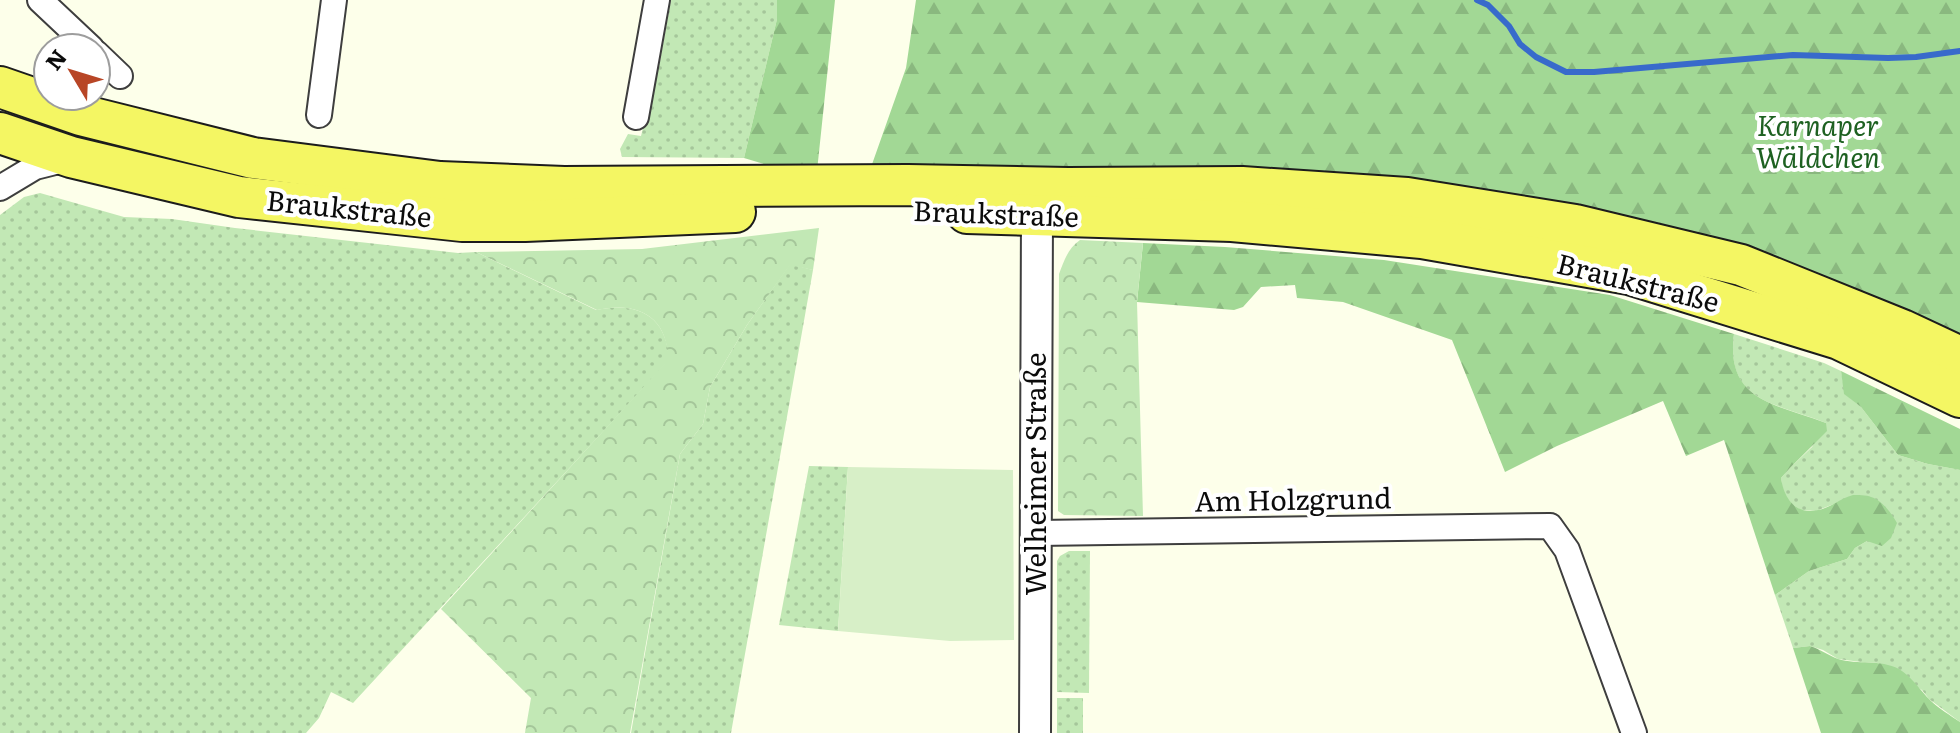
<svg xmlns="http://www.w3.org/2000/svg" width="1960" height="733" viewBox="0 0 1960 733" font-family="Literata,serif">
  <defs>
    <pattern id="grass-dots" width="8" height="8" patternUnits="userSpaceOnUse" patternTransform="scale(2)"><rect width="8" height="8" fill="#c2e8b5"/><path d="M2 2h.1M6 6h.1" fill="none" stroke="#a5c69a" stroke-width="1.8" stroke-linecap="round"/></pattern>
    <pattern id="forest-firs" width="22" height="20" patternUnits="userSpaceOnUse" patternTransform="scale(2)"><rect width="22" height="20" fill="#a2d895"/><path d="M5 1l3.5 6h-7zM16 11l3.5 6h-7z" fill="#8ab87f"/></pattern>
    <pattern id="park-crowns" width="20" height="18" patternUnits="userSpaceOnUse" patternTransform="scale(2)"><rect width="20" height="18" fill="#c2e8b5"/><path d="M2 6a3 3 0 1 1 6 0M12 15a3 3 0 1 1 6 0" fill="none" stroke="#a5c69a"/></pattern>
  </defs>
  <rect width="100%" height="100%" fill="#fdffea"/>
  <!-- grass -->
  <g fill="url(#grass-dots)">
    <path d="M671,0h106v19l-33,139 -122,-1 -2,-8 8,-15 13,2 19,-75z"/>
    <path d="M40,193l84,24 48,2 63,9 223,25 18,-1 120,58c42,-9 71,6 73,50l-316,343 -22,-11 -12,26 -13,15h-306v-518l24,-18z"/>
    <path d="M790,264l23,6 -82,463h-100l49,-279 23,-30 7,-37 37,-62z"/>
    <path d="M1734,334l90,29 17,8 4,23 16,13 37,48 30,9 32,6v252l-31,-23 -7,-9 -44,-27 -17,-1 -23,-3 -15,-9 -13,-4 -17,2 -18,-53 34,-24 38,-12 8,-11 12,-7 -33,-37 -18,7 -15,-1 -8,-5 -10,-11 -2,-16 9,-10 22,-21 14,-24c-49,-20 -101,-20 -92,-89z"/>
    <path d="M809,466l39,1 -10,164 -59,-6z"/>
    <path d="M1069,551h21l-1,142 -32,-1v-131l3,-5z"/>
    <rect x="1057" y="698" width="26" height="35"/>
  </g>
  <!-- forest -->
  <g fill="url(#forest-firs)">
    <path d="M777,0h58l-18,171h-30l-43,-13 33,-139z"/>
    <path d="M916,0h1044v355l-216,-90 -880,-78 42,-119z"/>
    <path d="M1143,243l82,4 159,13 226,35 124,39c-9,68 43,70 92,89l1,8 -37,37 -9,10c3,20 14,37 37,32 12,-2 23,-12 35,-15 4,0 14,0 18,2 11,3 21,17 26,26l-6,15 -9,8 -15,-5 -12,7 -8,11 -38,12 -34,24 -51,-155 -38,16 -23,-55 -106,45 -52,26 -53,-132 -109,-38 -46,-4 -2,-13 -34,2 -18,20 -9,3 -97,-8z"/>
    <path d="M1841,371l119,58v41l-32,-6 -30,-9 -37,-48 -17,-13z"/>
    <path d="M1810,646c10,3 18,9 28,13 20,6 42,0 61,10 13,8 21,21 31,31 9,9 20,15 30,22v11h-139l-28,-85z"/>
  </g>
  <!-- park -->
  <g fill="url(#park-crowns)">
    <path d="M819,228l-6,42 -23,-5 -43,60 -37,62 -7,37 -23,30 -50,279h-105l6,-35 -90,-89 227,-249c0,-44 -31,-59 -71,-50l-121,-58 166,-3z"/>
    <path d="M1080,240l63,3 -6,59 6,214 -79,-1 -6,-4 1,-237c5,-13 9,-26 21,-34z"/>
  </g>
  <!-- pitch -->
  <path fill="#d7efc7" d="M848,467l165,3 1,170 -64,1 -112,-10z"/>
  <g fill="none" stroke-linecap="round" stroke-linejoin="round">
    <!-- stream -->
    <path stroke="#386acb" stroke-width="6" d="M1477,0l11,5 21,21 11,18 16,13 30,15h28l199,-17 95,3 28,-1 44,-6"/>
    <!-- minor casing -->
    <g stroke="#3e3e3e" stroke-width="28">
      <g id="minor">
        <path d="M40,0l51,48"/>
        <path d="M96,53l24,23"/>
        <path d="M319,115l15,-115"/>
        <path d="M636,117l21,-117"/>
        <path d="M0,188l35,-21 32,-8"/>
        <path d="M1037,533l513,-7 17,24 67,183"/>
      </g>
    </g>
    <!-- tertiary casing -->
    <g stroke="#3e3e3e" stroke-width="34">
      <path id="tertiary" d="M1035,733l2,-518"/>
    </g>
    <!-- primary casing -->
    <g stroke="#1c1c1c" stroke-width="44">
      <g id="primary">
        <path d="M0,87l81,28 172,43 187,24 124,5 344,-2 160,3 174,-1 165,11 168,27 166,40 161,65 58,27"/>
        <path d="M0,133l71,24 168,40 223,24h63l210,-9"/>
        <path d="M967,213l265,8 190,17 207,36 210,65 121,58"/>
      </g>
    </g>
    <!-- minor -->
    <use href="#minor" stroke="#fff" stroke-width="24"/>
    <!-- tertiary -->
    <use href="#tertiary" stroke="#fff" stroke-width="30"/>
    <!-- primary -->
    <use href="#primary" stroke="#f4f663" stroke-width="40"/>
  </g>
  <g text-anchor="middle" stroke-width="8" stroke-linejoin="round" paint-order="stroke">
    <!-- park labels -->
    <g font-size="28" font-style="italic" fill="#1e6121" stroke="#fff">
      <text x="1818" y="136">Karnaper<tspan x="1818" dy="32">Wäldchen</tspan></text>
    </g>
    <!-- street labels -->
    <g font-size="28" fill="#0b0b0b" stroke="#fff">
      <text transform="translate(349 209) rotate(6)" y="10">Braukstraße</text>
      <text transform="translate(996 214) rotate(2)" y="10">Braukstraße</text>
      <text transform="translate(1638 283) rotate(14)" y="10">Braukstraße</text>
      <text transform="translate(1036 474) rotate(-90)" y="10">Welheimer Straße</text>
      <text transform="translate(1293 500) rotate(-1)" y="10">Am Holzgrund</text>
    </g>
  </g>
  <!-- north arrow -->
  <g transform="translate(72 72) rotate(308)"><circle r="38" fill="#ffffff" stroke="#9d9d9d" stroke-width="2"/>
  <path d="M0-6L14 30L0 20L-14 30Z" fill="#b84626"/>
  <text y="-12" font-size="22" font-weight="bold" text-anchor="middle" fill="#0b0b0b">N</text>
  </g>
</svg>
